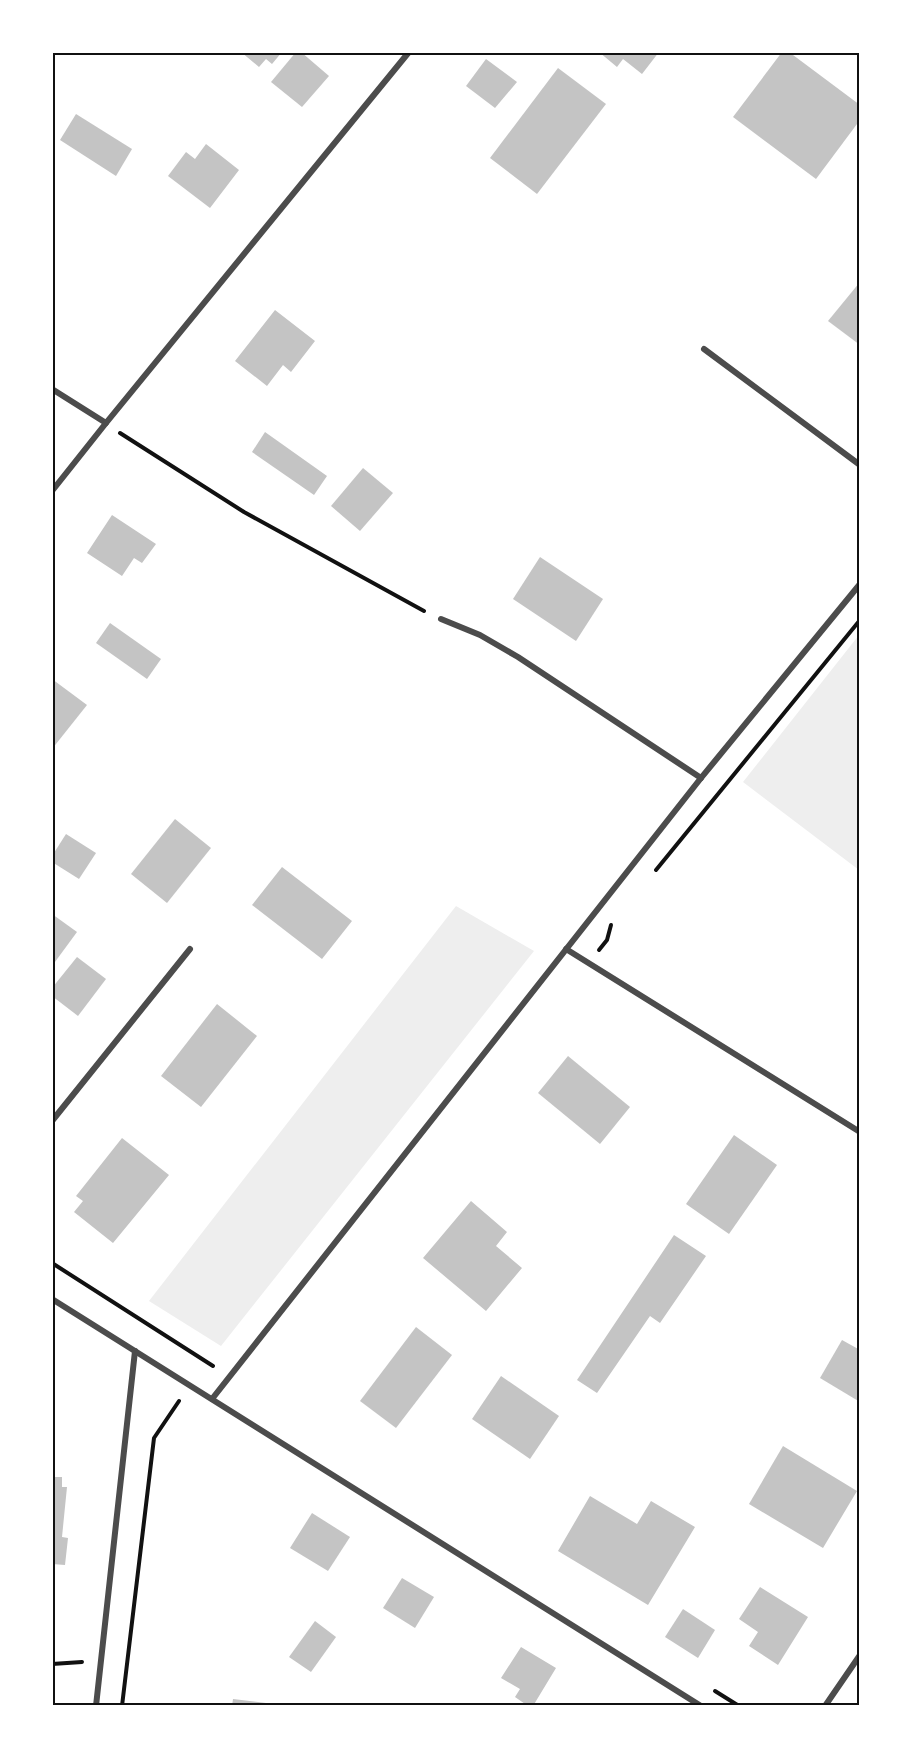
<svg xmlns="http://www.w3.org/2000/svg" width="912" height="1758" viewBox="0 0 912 1758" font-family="Figtree,sans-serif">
  <rect width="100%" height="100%" fill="#fff"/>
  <!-- green -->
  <g fill="#eee">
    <path d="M859,635v235l-116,-88z"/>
    <path d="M456,906l78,45 -313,395 -72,-45z"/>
  </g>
  <!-- building -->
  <g fill="#c4c4c4">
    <path d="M241,52h41l-10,12 -6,-5 -7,8z"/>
    <path d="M296,52h5l28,24 -27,31 -31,-25z"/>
    <path d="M599,52h60l-17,22 -19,-15 -6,8z"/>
    <path d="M782,52h7l71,53v15l-44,59 -83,-62z"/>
    <path d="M486,59l31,23 -22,26 -29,-22z"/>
    <path d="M558,68l48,36 -69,90 -47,-36z"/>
    <path d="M76,114l56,35 -16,27 -56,-36z"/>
    <path d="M206,144l33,26 -29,38 -42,-32 18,-24 9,7z"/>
    <path d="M860,282v63l-32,-24z"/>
    <path d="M275,310l40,31 -24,31 -8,-7 -16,21 -32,-25z"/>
    <path d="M265,432l62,44 -13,19 -62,-43z"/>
    <path d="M363,468l30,25 -33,38 -29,-25z"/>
    <path d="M112,515l44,29 -14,19 -8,-5 -12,18 -35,-23z"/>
    <path d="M540,557l63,42 -27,42 -63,-42z"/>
    <path d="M110,623l51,36 -14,20 -51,-36z"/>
    <path d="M52,679l35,26 -35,44z"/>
    <path d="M175,819l36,29 -44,55 -36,-29z"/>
    <path d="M66,834l30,19 -17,26 -27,-17v-6z"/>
    <path d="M282,867l70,54 -30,38 -70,-54z"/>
    <path d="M52,914l25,18 -25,34z"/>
    <path d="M77,957l29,22 -28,37 -26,-20v-8z"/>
    <path d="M217,1004l40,32 -56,71 -40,-31z"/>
    <path d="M568,1056l62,51 -30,37 -62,-51z"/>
    <path d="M734,1135l43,30 -48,69 -43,-30z"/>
    <path d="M122,1138l47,37 -56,68 -39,-31 9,-11 -7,-5z"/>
    <path d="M471,1201l36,31 -11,14 26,22 -36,43 -63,-53z"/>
    <path d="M674,1235l32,21 -46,67 -10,-7 -53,77 -20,-13z"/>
    <path d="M416,1327l36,28 -56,73 -36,-27z"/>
    <path d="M842,1340l18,10v52l-40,-24z"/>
    <path d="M501,1376l58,40 -29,43 -58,-40z"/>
    <path d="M783,1446l74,45 -34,57 -74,-44z"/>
    <path d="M52,1477h10v10h5l-5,50 6,1 -3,27 -13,-1z"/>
    <path d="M590,1496l47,28 14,-23 44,26 -47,78 -90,-54z"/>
    <path d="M312,1513l38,24 -22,34 -38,-23z"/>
    <path d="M402,1578l32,19 -19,31 -32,-20z"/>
    <path d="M760,1587l48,30 -30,48 -29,-19 9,-14 -19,-13z"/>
    <path d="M683,1609l32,21 -17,28 -33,-21z"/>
    <path d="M315,1621l21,16 -25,35 -22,-15z"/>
    <path d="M521,1647l35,21 -23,38h-5l-13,-9 5,-8 -19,-11z"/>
    <path d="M233,1699l41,5v2h-42z"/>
  </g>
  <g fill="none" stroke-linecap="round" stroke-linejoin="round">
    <!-- path -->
    <g stroke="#111" stroke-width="4">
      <path d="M120,433l124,79 180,99"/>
      <path d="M656,870l204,-250"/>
      <path d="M599,950l8,-10 4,-15"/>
      <path d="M52,1263l161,103"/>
      <path d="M52,1664l30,-2"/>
      <path d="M715,1691l24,15"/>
      <path d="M122,1706l32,-268 25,-37"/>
    </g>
    <!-- minor -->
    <g stroke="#4c4c4c" stroke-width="6">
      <path d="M704,349l156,116"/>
      <path d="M52,389l54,34"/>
      <path d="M52,491l54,-68 303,-371"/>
      <path d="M441,619l39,16 38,22 183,121"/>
      <path d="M566,949l294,183"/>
      <path d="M52,1121l138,-172"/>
      <path d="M52,1299l649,407"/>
      <path d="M212,1399l489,-621 159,-194"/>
      <path d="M96,1706l39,-355"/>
      <path d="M825,1706l35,-51"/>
    </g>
  </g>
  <!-- border -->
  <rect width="912" height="1758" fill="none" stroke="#ffffff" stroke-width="108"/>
  <rect x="54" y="54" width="804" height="1650" fill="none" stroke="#111" stroke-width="2"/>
</svg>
